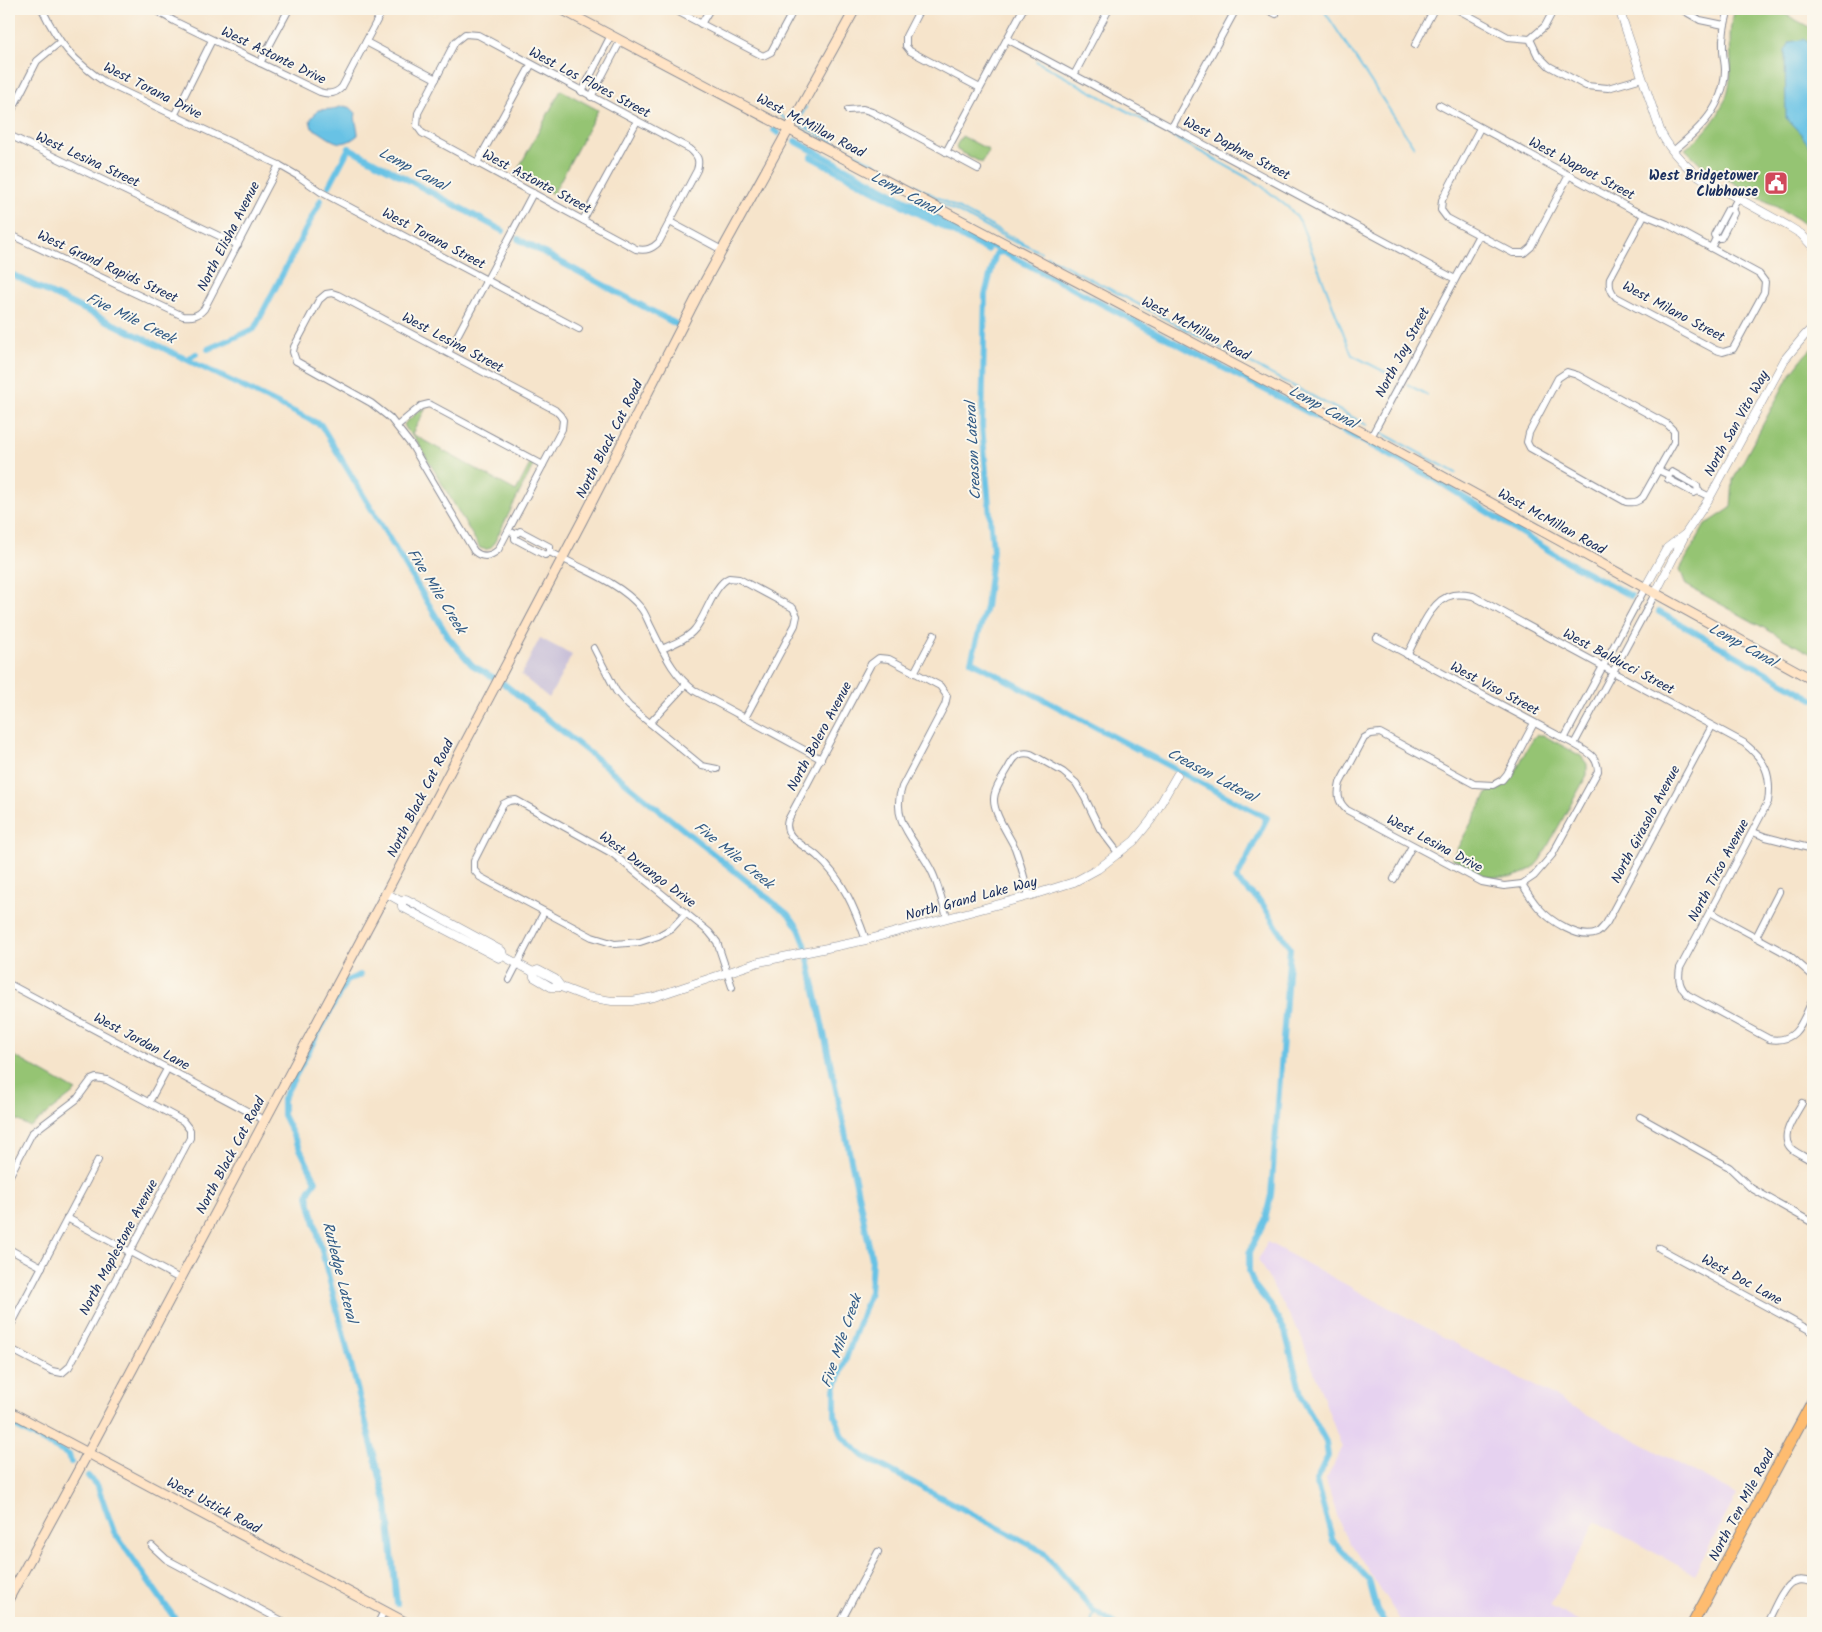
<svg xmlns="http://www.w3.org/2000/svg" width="1822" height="1632" viewBox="0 0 1822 1632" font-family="Kalam,sans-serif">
  <rect width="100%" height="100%" fill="#fbf7ec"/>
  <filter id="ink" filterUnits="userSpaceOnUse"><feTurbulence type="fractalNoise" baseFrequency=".02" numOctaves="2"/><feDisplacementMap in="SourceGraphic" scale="10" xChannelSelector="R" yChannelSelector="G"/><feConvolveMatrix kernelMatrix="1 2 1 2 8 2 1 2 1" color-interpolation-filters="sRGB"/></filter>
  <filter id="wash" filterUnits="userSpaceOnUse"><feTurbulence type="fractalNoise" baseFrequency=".0096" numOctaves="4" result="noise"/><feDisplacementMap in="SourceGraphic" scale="20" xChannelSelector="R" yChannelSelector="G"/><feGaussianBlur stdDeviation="1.12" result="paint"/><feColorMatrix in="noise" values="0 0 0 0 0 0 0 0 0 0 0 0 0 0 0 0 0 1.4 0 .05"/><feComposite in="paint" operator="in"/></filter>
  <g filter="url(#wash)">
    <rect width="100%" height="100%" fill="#f6e4cb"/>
    <!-- built -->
    <path fill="#e6d2f0" d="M1267,1242l470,253 -43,79 -98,-53 -46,85 31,17h-179l-61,-95 -15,-48 16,-32 -42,-114 -42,-74z"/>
    <!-- industrial -->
    <path fill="#c8bfd8" d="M540,638l32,17 -23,43 -28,-23z"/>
    <!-- green -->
    <g fill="#95c473" stroke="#587a68">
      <path d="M1736,9h39l38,20v202l-15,-12 -96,-54 -17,-16c28,-21 46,-47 46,-82 0,-20 -4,-40 5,-58z"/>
      <path d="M561,90l37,20 -45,84 -37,-21z"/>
      <path d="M962,136l27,14 -7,13 -25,-13 -1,-4z"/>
      <path d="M1813,347v308l-127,-70 -6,-16 25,-44 26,-17 2,-28 56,-104 16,-21z"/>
      <path d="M426,408l-14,26 104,57 15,-29 3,2 -41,81c-4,5 -7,5 -13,3l-65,-110 -8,-7 -3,-7 16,-14z"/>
      <path d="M1536,735h7l38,21 6,8v11l-47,85 -7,8 -11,6 -10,3h-20l-11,-3 -29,-16 36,-66c32,-7 30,-36 48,-57z"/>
      <path d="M9,1053l67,38 -46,36 -21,-11z"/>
    </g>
    <!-- water -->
    <g fill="#68c2e5" stroke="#4278a2">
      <path d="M1805,39l8,6v107l-12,-18 -15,-16 -1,-67 5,-9z"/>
      <path d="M344,106l7,2 5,5c-2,8 2,13 2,22 -20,17 -27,2 -46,-7l-2,-8 8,-10 15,-1z"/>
    </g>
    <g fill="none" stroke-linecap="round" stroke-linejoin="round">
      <!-- stream -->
      <g stroke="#68c2e5" stroke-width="2">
        <path d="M1323,9l91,138"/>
        <path d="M1036,61l223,123 31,25 10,12 52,134 41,21"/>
        <path d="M806,107l-8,15 2,2 234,125"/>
        <path d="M773,108l12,11"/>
        <path d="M800,129l215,113 12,4"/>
        <path d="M1034,249l7,3"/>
        <path d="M1047,256l320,169"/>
        <path d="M1407,384l20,11"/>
        <path d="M1382,433l74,40"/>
        <path d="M1091,1623l3,-12"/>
      </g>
      <!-- canal -->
      <g stroke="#68c2e5" stroke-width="6">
        <path d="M774,130l4,3"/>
        <path d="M795,141l200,107"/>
        <path d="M811,157l176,93"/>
        <path d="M329,186l20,-38 154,83"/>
        <path d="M518,239l158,85"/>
        <path d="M997,253l6,-1 430,226 131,82 67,36"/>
        <path d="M995,256l-10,39 -3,131 11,124 -7,57 -15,54 296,157 -31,62 26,23 28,45 -19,247 -6,25 -16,33v18l5,14 17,21 14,25 17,67 24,44 2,14 -12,25 17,60 36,39 8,31 8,12"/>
        <path d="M9,273l312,152 128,213 23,27 31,18 287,233 9,13 6,15 67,315 -2,33 -35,97v26l8,22 20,19 179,95 52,60 20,12"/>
        <path d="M208,349l46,-20 67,-129"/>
        <path d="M187,359l9,-5"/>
        <path d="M1659,612l154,87"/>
        <path d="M360,975l-14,6 -63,118v16l33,66 -7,10 -1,5 79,309 10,99"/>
        <path d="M9,1423l60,32 2,7"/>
        <path d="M88,1476l10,11 16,45 64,91"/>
      </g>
    </g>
  </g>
  <g filter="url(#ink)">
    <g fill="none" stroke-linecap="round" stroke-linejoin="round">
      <!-- minor casing -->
      <g stroke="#888a94" stroke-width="8">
        <g id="minor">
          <path d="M42,9c17,35 31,52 64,74l173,82 19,11 23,16 258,137"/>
          <path d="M153,9l21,12 146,71c9,3 16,2 22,-5l41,-78"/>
          <path d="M673,9l90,47 8,-4 23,-43"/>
          <path d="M920,9l-14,27v10l4,5 70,37"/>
          <path d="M1266,9l10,5"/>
          <path d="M1457,9l51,28 22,2 7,15 12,12 37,20 22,2 34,-10"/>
          <path d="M1681,9l19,11 24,5"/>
          <path d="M701,24l9,-15"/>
          <path d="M465,34l13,1 212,114c8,7 10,11 7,21l-38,72c-7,7 -13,9 -23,7l-214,-116 -5,-7 1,-13 37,-71z"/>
          <path d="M1007,39l448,240"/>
          <path d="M1530,39l15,-13 9,-17"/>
          <path d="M366,42l70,37"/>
          <path d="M1415,45l19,-36"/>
          <path d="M260,63l29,-54"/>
          <path d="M1074,75l35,-66"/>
          <path d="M582,92l29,-57"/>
          <path d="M591,97l30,-57"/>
          <path d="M1439,105l194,105 34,14 92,50 6,8 -1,10 -31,57 -10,3 -7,-2 -100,-53c-6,-6 -7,-11 -6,-19l34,-63"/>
          <path d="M848,110l15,-1 9,3 106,57"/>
          <path d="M9,116l28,-55 23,-19"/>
          <path d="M174,116l38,-76"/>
          <path d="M1172,127l64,-118"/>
          <path d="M1480,128l-38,72 -1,10 6,8 66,35h11l7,-6 38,-72"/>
          <path d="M9,135l229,110"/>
          <path d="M1673,151c27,-22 51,-44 52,-81 0,-7 -2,-13 -2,-20 -1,-15 2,-27 6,-41"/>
          <path d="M946,152l77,-143"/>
          <path d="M477,163l54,-98"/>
          <path d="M583,220l54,-99"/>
          <path d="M670,222l52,28"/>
          <path d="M9,234l174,82c10,1 15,0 21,-7l75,-144"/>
          <path d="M1716,238h5l13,-25 -2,-4"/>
          <path d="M1711,248l5,-10 -2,-3 14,-26h4l6,-11"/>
          <path d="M332,293l6,2 217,115 5,5 3,5 -1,9 -64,121c-8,7 -16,8 -24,1l-62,-105 -22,-28 -19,-15 -75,-42 -3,-9 1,-5 25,-47 7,-6z"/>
          <path d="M448,353l85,-160"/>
          <path d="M1567,372l10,3 90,49 7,7v11l-31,55c-5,5 -9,6 -17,5l-96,-54 -3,-6 2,-9 29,-55z"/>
          <path d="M397,426l24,-20 8,-2 114,61"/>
          <path d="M1371,437l108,-202"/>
          <path d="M1658,470l11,5 -1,4 26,14 4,-2 -1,-5 -25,-14 -3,3"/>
          <path d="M1698,491l12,6"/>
          <path d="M513,533l2,2v4l30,16 5,-3"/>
          <path d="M515,535l5,-4 30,16v5c29,16 70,30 91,56 5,6 7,14 11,21 12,24 21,46 43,62l126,68"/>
          <path d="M1377,638l197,106c12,8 23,10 24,27l-46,84 -18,21 -12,8"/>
          <path d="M594,648l22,43 13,15 73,60 15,3"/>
          <path d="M662,649c11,-5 25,-10 33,-20 11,-13 19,-45 34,-51l10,1 54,29 4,8 -2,9 -50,93"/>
          <path d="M1407,655c11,-19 23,-56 46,-60 6,-1 14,0 20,1l271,147c21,17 28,31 24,59l-88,166c-2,11 -1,19 8,27l81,44c29,5 33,-18 44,-40"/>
          <path d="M914,673l20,-38"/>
          <path d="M650,723l36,-39"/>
          <path d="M1534,723l-27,51 -5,6 -9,5 -19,-1 -94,-51 -9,1 -7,4 -24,45c-3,12 -2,19 7,27l135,72 22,4 18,-2c5,8 10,16 16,23 11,13 42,34 59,26 3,-2 6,-6 9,-9l106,-198"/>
          <path d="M1564,739l81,-151"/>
          <path d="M1574,744l81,-150"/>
          <path d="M1753,832l13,5 47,12"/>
          <path d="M1394,879l18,-33"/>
          <path d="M1029,896c-4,-16 -8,-32 -14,-48 -6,-13 -22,-35 -21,-49 0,-11 11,-24 16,-34 5,-9 11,-14 21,-11l32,18 13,11 9,15 15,31 19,25"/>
          <path d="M1710,912l79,43 24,21"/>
          <path d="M686,913l-14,15 -14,8 -18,6 -25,2 -23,-7 -112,-60 -6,-7v-9l29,-57 6,-3 7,-1 97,54 96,78 8,10 15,45"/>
          <path d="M1756,937l23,-45"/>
          <path d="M866,940c-11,-31 -23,-61 -49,-84 -11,-10 -35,-18 -29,-36l83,-156 8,-6 10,1 51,27 7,10 -2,9 -43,82c-13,36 17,56 31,87 6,14 10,29 14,44"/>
          <path d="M509,980l35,-68"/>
          <path d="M9,984l255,136"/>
          <path d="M149,1102l17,-31"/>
          <path d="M1802,1103c-7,13 -25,35 -9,47 6,4 14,8 20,12"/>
          <path d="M1640,1117l89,50 22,21 62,35"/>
          <path d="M9,1177l23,-44 45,-34 14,-19 5,-2 11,2 76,41 7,9v8l-121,229 -7,6 -10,-2 -43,-23"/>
          <path d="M67,1218l113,61"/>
          <path d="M1659,1248l154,84"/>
          <path d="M9,1249l33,18"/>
          <path d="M9,1329l89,-169"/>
          <path d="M152,1546l14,13 120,64"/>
          <path d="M378,1623l6,-12"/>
          <path d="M840,1623l38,-71"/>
          <path d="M1767,1623c5,-9 16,-38 26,-41 6,-3 15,-1 20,1"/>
        </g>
      </g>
      <!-- tertiary casing -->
      <g stroke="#888a94" stroke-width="9">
        <g id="tertiary">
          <path d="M1619,9l42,124c11,20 25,35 44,47l83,46 13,8 12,13"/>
          <path d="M1645,588l22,-40 17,-13"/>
          <path d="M1655,594l31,-61 24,-36 75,-138 20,-24 8,-8"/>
          <path d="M386,893l16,9"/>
          <path d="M503,956l-4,2 -97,-51v-5l4,-3 96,52 1,5 30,16"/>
          <path d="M538,970l17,9 6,8h-10l-17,-10 -1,-5z"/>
          <path d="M561,987l26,10 25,4h20l22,-4 105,-35 107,-22 163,-44 45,-14 24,-13 36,-28 17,-21 26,-45"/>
        </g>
      </g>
      <!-- secondary casing -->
      <g stroke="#888a94" stroke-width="11">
        <g id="secondary">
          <path d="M561,9l810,428 442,243"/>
          <path d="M9,1411l398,212"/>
          <path d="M9,1598l74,-136 303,-569 196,-372 122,-238 151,-274"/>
        </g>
      </g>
      <!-- primary casing -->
      <g stroke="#888a94" stroke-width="12">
        <path id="primary" d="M1693,1623l120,-223"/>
      </g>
      <!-- minor -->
      <use href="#minor" stroke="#fff" stroke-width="6"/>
      <!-- tertiary -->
      <use href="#tertiary" stroke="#fff" stroke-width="8"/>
      <!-- secondary -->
      <use href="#secondary" stroke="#ffe4c6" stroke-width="9"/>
      <!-- primary -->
      <use href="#primary" stroke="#febc70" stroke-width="10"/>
    </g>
  </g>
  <!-- icons -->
  <defs>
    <g id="civic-square" transform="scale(1.25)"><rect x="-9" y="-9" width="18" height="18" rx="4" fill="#d1495b" stroke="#fbf7ec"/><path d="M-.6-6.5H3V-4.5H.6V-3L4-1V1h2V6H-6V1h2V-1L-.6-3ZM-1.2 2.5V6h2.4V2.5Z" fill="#fff"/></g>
  </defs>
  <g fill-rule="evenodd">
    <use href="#civic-square" x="1776" y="183"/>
  </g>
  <g text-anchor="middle" stroke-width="4" stroke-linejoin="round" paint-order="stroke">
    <!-- street labels -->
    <g font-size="14" fill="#1b2f5e" stroke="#fbf7ec">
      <text transform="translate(274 55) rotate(26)" y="5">West Astonte Drive</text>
      <text transform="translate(590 82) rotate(28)" y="5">West Los Flores Street</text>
      <text transform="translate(153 90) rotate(27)" y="5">West Torana Drive</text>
      <text transform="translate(811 125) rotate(28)" y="5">West McMillan Road</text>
      <text transform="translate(1237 148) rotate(28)" y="5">West Daphne Street</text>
      <text transform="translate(88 159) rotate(25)" y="5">West Lesina Street</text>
      <text transform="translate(1582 168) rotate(28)" y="5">West Wapoot Street</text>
      <text transform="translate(537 181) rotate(28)" y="5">West Astonte Street</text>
      <text transform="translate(228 236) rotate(-63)" y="5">North Elisha Avenue</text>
      <text transform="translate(434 238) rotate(28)" y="5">West Torana Street</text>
      <text transform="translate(108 266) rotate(25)" y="5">West Grand Rapids Street</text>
      <text transform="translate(1674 311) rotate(28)" y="5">West Milano Street</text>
      <text transform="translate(1196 328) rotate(28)" y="5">West McMillan Road</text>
      <text transform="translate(453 342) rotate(28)" y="5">West Lesina Street</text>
      <text transform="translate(1402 352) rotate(-62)" y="5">North Joy Street</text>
      <text transform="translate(1736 423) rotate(-61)" y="5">North San Vito Way</text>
      <text transform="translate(609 439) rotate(-63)" y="5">North Black Cat Road</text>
      <text transform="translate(1552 521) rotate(29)" y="5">West McMillan Road</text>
      <text transform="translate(1619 661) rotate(28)" y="5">West Balducci Street</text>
      <text transform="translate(1495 688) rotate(28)" y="5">West Viso Street</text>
      <text transform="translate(819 736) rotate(-62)" y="5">North Bolero Avenue</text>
      <text transform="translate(420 798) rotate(-63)" y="5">North Black Cat Road</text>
      <text transform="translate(1645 824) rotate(-62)" y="5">North Girasolo Avenue</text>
      <text transform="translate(1435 843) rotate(28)" y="5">West Lesina Drive</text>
      <text transform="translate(648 869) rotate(37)" y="5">West Durango Drive</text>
      <text transform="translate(1718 870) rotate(-62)" y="5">North Tirso Avenue</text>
      <text transform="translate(971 898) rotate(-15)" y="5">North Grand Lake Way</text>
      <text transform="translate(142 1041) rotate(28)" y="5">West Jordan Lane</text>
      <text transform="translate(230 1155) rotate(-62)" y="5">North Black Cat Road</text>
      <text transform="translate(118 1247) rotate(-62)" y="5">North Maplestone Avenue</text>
      <text transform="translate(1742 1279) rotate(29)" y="5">West Doc Lane</text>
      <text transform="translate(214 1505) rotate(28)" y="5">West Ustick Road</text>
      <text transform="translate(1741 1505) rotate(-62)" y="5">North Ten Mile Road</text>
    </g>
    <!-- poi labels -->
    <g font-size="14" font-weight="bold" fill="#1b2f5e" stroke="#fbf7ec" text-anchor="end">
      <text x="1758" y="180">West Bridgetower<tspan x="1758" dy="16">Clubhouse</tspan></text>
    </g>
    <!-- water labels -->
    <g font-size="15" font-style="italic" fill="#325b86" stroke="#fbf7ec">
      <text transform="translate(413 169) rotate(28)" y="5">Lemp Canal</text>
      <text transform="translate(905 193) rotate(28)" y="5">Lemp Canal</text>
      <text transform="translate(131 318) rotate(26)" y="5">Five Mile Creek</text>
      <text transform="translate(1323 407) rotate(28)" y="5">Lemp Canal</text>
      <text transform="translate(973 451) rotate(-93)" y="5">Creason Lateral</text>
      <text transform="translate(437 591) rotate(58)" y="5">Five Mile Creek</text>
      <text transform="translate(1743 645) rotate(29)" y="5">Lemp Canal</text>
      <text transform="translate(1212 775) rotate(28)" y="5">Creason Lateral</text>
      <text transform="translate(734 855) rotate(39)" y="5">Five Mile Creek</text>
      <text transform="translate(340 1272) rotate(76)" y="5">Rutledge Lateral</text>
      <text transform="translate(841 1341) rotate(-71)" y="5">Five Mile Creek</text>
    </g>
  </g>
  <!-- margin -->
  <rect width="1822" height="1632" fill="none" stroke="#fbf7ec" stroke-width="30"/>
</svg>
